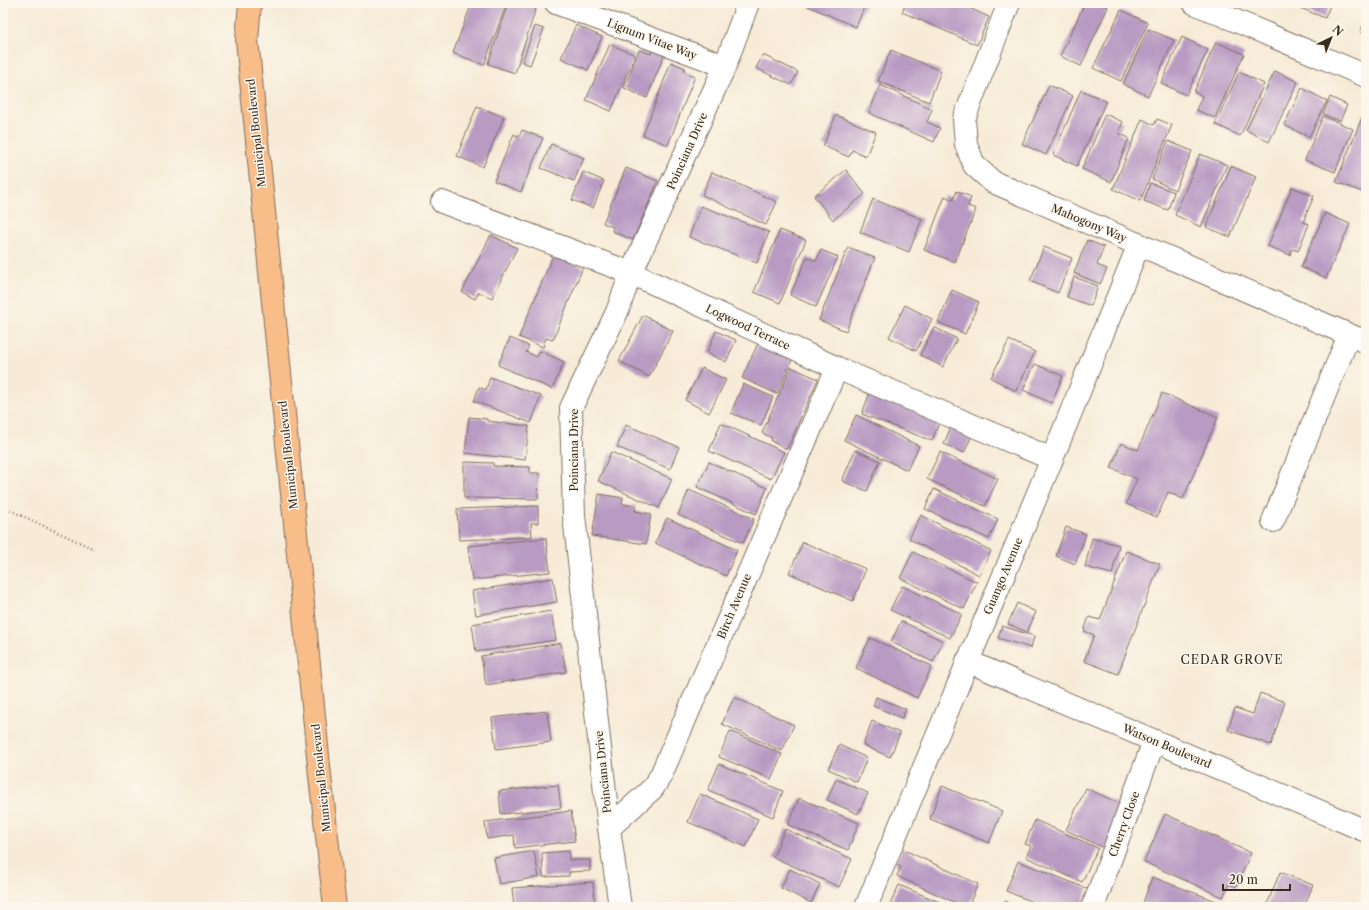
<svg xmlns="http://www.w3.org/2000/svg" width="1369" height="910" viewBox="0 0 1369 910" font-family="'Libre Caslon Text',serif">
  <rect width="100%" height="100%" fill="#fbf7ec"/>
  <filter id="ink" filterUnits="userSpaceOnUse"><feTurbulence type="fractalNoise" baseFrequency=".025" numOctaves="2"/><feDisplacementMap in="SourceGraphic" scale="8" xChannelSelector="R" yChannelSelector="G"/><feConvolveMatrix kernelMatrix="1 2 1 2 8 2 1 2 1" color-interpolation-filters="sRGB"/></filter>
  <filter id="wash" filterUnits="userSpaceOnUse"><feTurbulence type="fractalNoise" baseFrequency=".012" numOctaves="4" result="noise"/><feDisplacementMap in="SourceGraphic" scale="16" xChannelSelector="R" yChannelSelector="G"/><feGaussianBlur stdDeviation="0.9" result="paint"/><feColorMatrix in="noise" values="0 0 0 0 0 0 0 0 0 0 0 0 0 0 0 0 0 1.4 0 .05"/><feComposite in="paint" operator="in"/></filter>
  <g filter="url(#wash)">
    <rect width="100%" height="100%" fill="#f7ebd7"/>
    <g id="blocks">
      <!-- building -->
      <g fill="#b89ac3">
        <path d="M472,3h20l13,5 -21,57 -31,-12z"/>
        <path d="M508,3h13l15,5 -21,65 -27,-9z"/>
        <path d="M801,3h65l-10,24z"/>
        <path d="M906,3h52l31,14 -12,28 -75,-33z"/>
        <path d="M970,3h15l-3,5z"/>
        <path d="M1085,3h15l8,4 -27,59 -21,-10z"/>
        <path d="M1300,3h31l-6,15 -27,-11z"/>
        <path d="M1121,10l27,13 -27,58 -28,-13z"/>
        <path d="M1366,19v16l-6,-3z"/>
        <path d="M576,25l26,12 -14,33 -27,-12z"/>
        <path d="M535,26l9,3 -14,36 -8,-3z"/>
        <path d="M1148,29l26,11 -26,56 -25,-12z"/>
        <path d="M1182,37l26,13 -22,45 -25,-12z"/>
        <path d="M1216,42l28,12 -29,64 -19,-8 6,-14 -8,-4z"/>
        <path d="M610,44l25,11 -24,56 -25,-11z"/>
        <path d="M639,50l12,4 1,-4 12,5 -17,43 -23,-10z"/>
        <path d="M891,50l50,21 -12,31 -51,-21z"/>
        <path d="M763,55l35,17 -7,13 -35,-17z"/>
        <path d="M671,62l14,6 -1,4 11,4 -27,69 -25,-10z"/>
        <path d="M1275,71l23,11 -29,60 -23,-12z"/>
        <path d="M1239,72l25,12 -24,52 -25,-12z"/>
        <path d="M880,85l52,24 -5,13 13,6 -6,14 -65,-29z"/>
        <path d="M1049,85l24,11 -27,59 -24,-11z"/>
        <path d="M1302,88l25,13 -18,36 -25,-12z"/>
        <path d="M1081,90l25,11 -29,65 -24,-11z"/>
        <path d="M1330,97l17,8 -7,16 -17,-7z"/>
        <path d="M477,106l27,11 -21,50 -26,-11z"/>
        <path d="M1105,114l18,8 -5,11 11,5 -18,44 -29,-13z"/>
        <path d="M836,115l40,17 -10,24 -14,-6 -3,7 -26,-11z"/>
        <path d="M1363,115l3,1v74l-1,3 -29,-11z"/>
        <path d="M1323,116l30,13 -18,43 -30,-12z"/>
        <path d="M1142,119l12,6 3,-6 15,6 -32,76 -27,-12z"/>
        <path d="M522,130l21,8 -22,54 -27,-11 20,-47 5,3z"/>
        <path d="M1168,141l24,10 -17,39 -23,-11z"/>
        <path d="M551,144l33,14 -10,23 -33,-13z"/>
        <path d="M1200,154l27,11 -26,62 -26,-12z"/>
        <path d="M1231,166l25,11 -26,60 -24,-10z"/>
        <path d="M626,168l32,13 -25,59 -21,-9 1,-4 -10,-4z"/>
        <path d="M846,170l19,24 -32,26 -19,-24z"/>
        <path d="M583,172l21,9 -11,27 -21,-8z"/>
        <path d="M712,172l65,30 -11,23 -64,-30z"/>
        <path d="M1150,183l24,9 -6,18 -24,-9z"/>
        <path d="M1292,187l22,9 -11,26 6,2 -11,27 -6,-2 -2,6 -22,-9z"/>
        <path d="M957,191l14,6 -3,9 8,3 -21,53 -31,-12 21,-54 8,4z"/>
        <path d="M873,199l49,20 -13,33 -49,-20z"/>
        <path d="M701,206l68,26 -12,31 -68,-26z"/>
        <path d="M1325,213l25,11 -24,54 -25,-11z"/>
        <path d="M780,230l26,10 -26,63 -26,-11z"/>
        <path d="M491,235l26,13 -25,50 -13,-6 -4,7 -13,-7z"/>
        <path d="M1087,240l17,7 -7,18 10,4 -7,15 -26,-11z"/>
        <path d="M848,247l27,11 -29,73 -27,-11z"/>
        <path d="M1044,247l28,11 -14,35 -28,-12z"/>
        <path d="M821,250l17,7 -22,50 -26,-12 17,-38 9,4z"/>
        <path d="M553,255l30,12 -30,73 -7,-2 -3,9 -24,-10z"/>
        <path d="M1074,277l24,9 -7,20 -24,-9z"/>
        <path d="M952,290l27,12 -14,32 -27,-12z"/>
        <path d="M905,305l27,14 -16,32 -27,-14z"/>
        <path d="M643,315l30,16 -24,46 -30,-16z"/>
        <path d="M934,327l23,12 -14,28 -23,-12z"/>
        <path d="M716,331l20,9 -10,22 -19,-9z"/>
        <path d="M510,338l19,8 -3,6 11,5 3,-6 24,11 -12,27 -54,-24z"/>
        <path d="M760,339l34,16 -17,39 -35,-16z"/>
        <path d="M1009,340l26,12 -19,39 -25,-13z"/>
        <path d="M1035,364l28,12 -12,27 -28,-13z"/>
        <path d="M791,367l27,12 -31,70 -16,-8 1,-3 -10,-5z"/>
        <path d="M702,368l24,12 -17,33 -24,-13z"/>
        <path d="M490,377l51,19 -10,27 -57,-22 5,-14 7,3z"/>
        <path d="M743,384l30,13 -12,28 -30,-12z"/>
        <path d="M872,387l70,28 -10,26 -70,-27z"/>
        <path d="M1162,393l56,24 -35,82 -15,-7 -11,25 -31,-13 11,-25 -26,-11 10,-25 17,7z"/>
        <path d="M856,415l63,31 -12,24 -63,-30z"/>
        <path d="M469,417l18,2v2l42,5 -4,34 -60,-7z"/>
        <path d="M721,423l63,29 -13,27 -62,-28z"/>
        <path d="M952,424l21,9 -9,20 -20,-9z"/>
        <path d="M626,425l53,22 -9,22 -53,-22z"/>
        <path d="M855,450l25,11 -13,30 -25,-10z"/>
        <path d="M611,452l61,27 -13,29 -61,-27z"/>
        <path d="M940,452l58,27 -13,27 -58,-27z"/>
        <path d="M464,462l29,1v3l37,1v6h9l-1,26 -74,-1z"/>
        <path d="M709,462l58,26 -11,26 -59,-27z"/>
        <path d="M934,489l64,30 -9,20 -64,-30z"/>
        <path d="M689,490l65,29 -11,24 -65,-28z"/>
        <path d="M599,494l24,4 -1,6 14,2 -1,5 16,3 -5,30 -54,-8z"/>
        <path d="M538,506v17h-7l1,14 -73,3 -2,-31z"/>
        <path d="M921,515l70,36 -12,24 -70,-36z"/>
        <path d="M667,518l70,32 -11,26 -71,-33z"/>
        <path d="M1066,527l20,7 -11,30 -19,-8z"/>
        <path d="M546,538l4,34 -78,8 -4,-34z"/>
        <path d="M1092,538l27,7 -7,29 -27,-7z"/>
        <path d="M803,542l63,27 -13,32 -64,-28z"/>
        <path d="M1126,551l34,13 -42,110 -34,-13 10,-26 -10,-4 5,-14 11,3z"/>
        <path d="M913,552l64,30 -13,27 -64,-31z"/>
        <path d="M553,578l4,24 -81,13 -4,-24z"/>
        <path d="M902,586l60,28 -12,24 -60,-28z"/>
        <path d="M1017,603l19,9 -9,20 -19,-8z"/>
        <path d="M551,611l5,29 -80,12 -4,-28z"/>
        <path d="M901,621l42,20 -10,21 -42,-20z"/>
        <path d="M1002,626l32,10 -3,12 -33,-10z"/>
        <path d="M870,638l62,28 -15,32 -61,-30z"/>
        <path d="M561,643l5,29 -80,13 -5,-29z"/>
        <path d="M1260,693l25,9 -14,43 -43,-15 7,-22 18,6z"/>
        <path d="M734,697l60,28 -12,26 -60,-27z"/>
        <path d="M876,697l30,12 -4,9 -29,-12z"/>
        <path d="M547,711l4,31 -55,7 -4,-31z"/>
        <path d="M872,721l28,12 -10,24 -27,-12z"/>
        <path d="M730,731l52,23 -11,25 -52,-22z"/>
        <path d="M839,745l28,13 -10,24 -29,-13z"/>
        <path d="M719,764l64,27 -10,26 -65,-27z"/>
        <path d="M836,779l32,14 -10,21 -31,-14z"/>
        <path d="M558,785l3,23 -60,6 -2,-23z"/>
        <path d="M942,786l60,25 -13,32 -59,-24z"/>
        <path d="M1086,788l41,19 -21,42 -40,-19z"/>
        <path d="M700,794l58,25 -12,28 -58,-25z"/>
        <path d="M799,798l60,25 -11,27 -60,-25z"/>
        <path d="M571,811l4,30 -60,7 -1,-13 -27,4 -2,-17z"/>
        <path d="M1165,814l86,39 -15,34 -7,-3 -6,13 -79,-35z"/>
        <path d="M1035,820l63,28 -16,34 -56,-25 5,-11 -6,-2z"/>
        <path d="M785,829l67,30 -13,28 -66,-30z"/>
        <path d="M902,849l76,35 -10,23h-3l-68,-31 4,-9 -6,-3z"/>
        <path d="M534,851l5,26 -40,7 -5,-26z"/>
        <path d="M569,851v9h21v11l-21,1v4l-26,1 -1,-24z"/>
        <path d="M1018,861l70,28 -7,18h-36l-39,-16z"/>
        <path d="M790,869l30,15 -9,19 -30,-15z"/>
        <path d="M1280,872l33,13 -9,22h-38z"/>
        <path d="M1152,877l67,25 -2,5h-62l-12,-4z"/>
        <path d="M593,882l2,25h-81l-2,-19z"/>
        <path d="M899,885l52,22h-62z"/>
        <path d="M1005,901l13,6h-16z"/>
      </g>
    </g>
  </g>
  <g filter="url(#ink)">
    <use href="#blocks" fill-opacity="0" stroke="#7d6e5f" stroke-width="1"/>
    <g fill="none" stroke-linecap="round" stroke-linejoin="round">
      <!-- minor casing -->
      <g stroke="#7d6e5f" stroke-width="24">
        <g id="minor">
          <path d="M556,3l169,63"/>
          <path d="M1009,3l-45,116 2,25 8,21 19,17 373,160"/>
          <path d="M1194,3l172,73"/>
          <path d="M442,202l189,71 206,95 215,91"/>
          <path d="M1273,521l76,-186"/>
          <path d="M967,661l399,170"/>
          <path d="M609,828l44,-40 8,-13 176,-407"/>
          <path d="M620,907l-11,-79 -35,-312 -3,-108 46,-96 14,-39 94,-207 23,-63"/>
          <path d="M866,907l186,-448 87,-215"/>
          <path d="M1093,907l61,-166"/>
        </g>
      </g>
      <!-- major casing -->
      <g stroke="#7d6e5f" stroke-width="24">
        <path id="major" d="M250,3l-3,37 73,736 15,131"/>
      </g>
      <!-- path -->
      <path stroke="#7d6e5f" stroke-width="2.5" stroke-dasharray="1 3" stroke-linecap="butt" d="M3,507l91,42"/>
      <!-- minor -->
      <use href="#minor" stroke="#fff" stroke-width="22"/>
      <!-- major -->
      <use href="#major" stroke="#f8bd89" stroke-width="22"/>
    </g>
  </g>
  <g text-anchor="middle" stroke-width="3" stroke-linejoin="round" paint-order="stroke">
    <!-- street labels -->
    <g font-size="11" fill="#3b2a1e" stroke="#fbf7ec">
      <text transform="translate(652 39) rotate(21)" y="4">Lignum Vitae Way</text>
      <text transform="translate(256 133) rotate(-96)" y="4">Municipal Boulevard</text>
      <text transform="translate(687 151) rotate(-66)" y="4">Poinciana Drive</text>
      <text transform="translate(1089 223) rotate(23)" y="4">Mahogony Way</text>
      <text transform="translate(748 327) rotate(25)" y="4">Logwood Terrace</text>
      <text transform="translate(574 450) rotate(-90)" y="4">Poinciana Drive</text>
      <text transform="translate(288 455) rotate(-96)" y="4">Municipal Boulevard</text>
      <text transform="translate(1003 576) rotate(-67)" y="4">Guango Avenue</text>
      <text transform="translate(734 606) rotate(-67)" y="4">Birch Avenue</text>
      <text transform="translate(1167 746) rotate(23)" y="4">Watson Boulevard</text>
      <text transform="translate(603 772) rotate(-96)" y="4">Poinciana Drive</text>
      <text transform="translate(321 778) rotate(-96)" y="4">Municipal Boulevard</text>
      <text transform="translate(1124 824) rotate(-70)" y="4">Cherry Close</text>
    </g>
    <!-- neighbourhood labels -->
    <g font-size="12" letter-spacing="1" fill="#3b2a1e" stroke="#fbf7ec">
      <text x="1232" y="664">CEDAR GROVE</text>
    </g>
  </g>
  <!-- margin -->
  <rect width="1369" height="910" fill="none" stroke="#fbf7ec" stroke-width="16"/>
  <!-- north arrow -->
  <g transform="translate(1331 38) rotate(43)" stroke="#fbf7ec" stroke-width="3" paint-order="stroke">
  <path d="M0-3L7 15L0 10L-7 15Z" fill="#3b2a1e"/>
  <text y="-6" font-size="11" font-weight="bold" text-anchor="middle" fill="#3b2a1e">N</text>
  </g>
  <!-- scale -->
  <path d="M1223 884v6h67v-6" fill="none" stroke="#3b2a1e" stroke-width="2"/>
  <text x="1229" y="884" font-size="12" fill="#3b2a1e" stroke="#fbf7ec" stroke-width="3" paint-order="stroke">20 m</text>
</svg>
